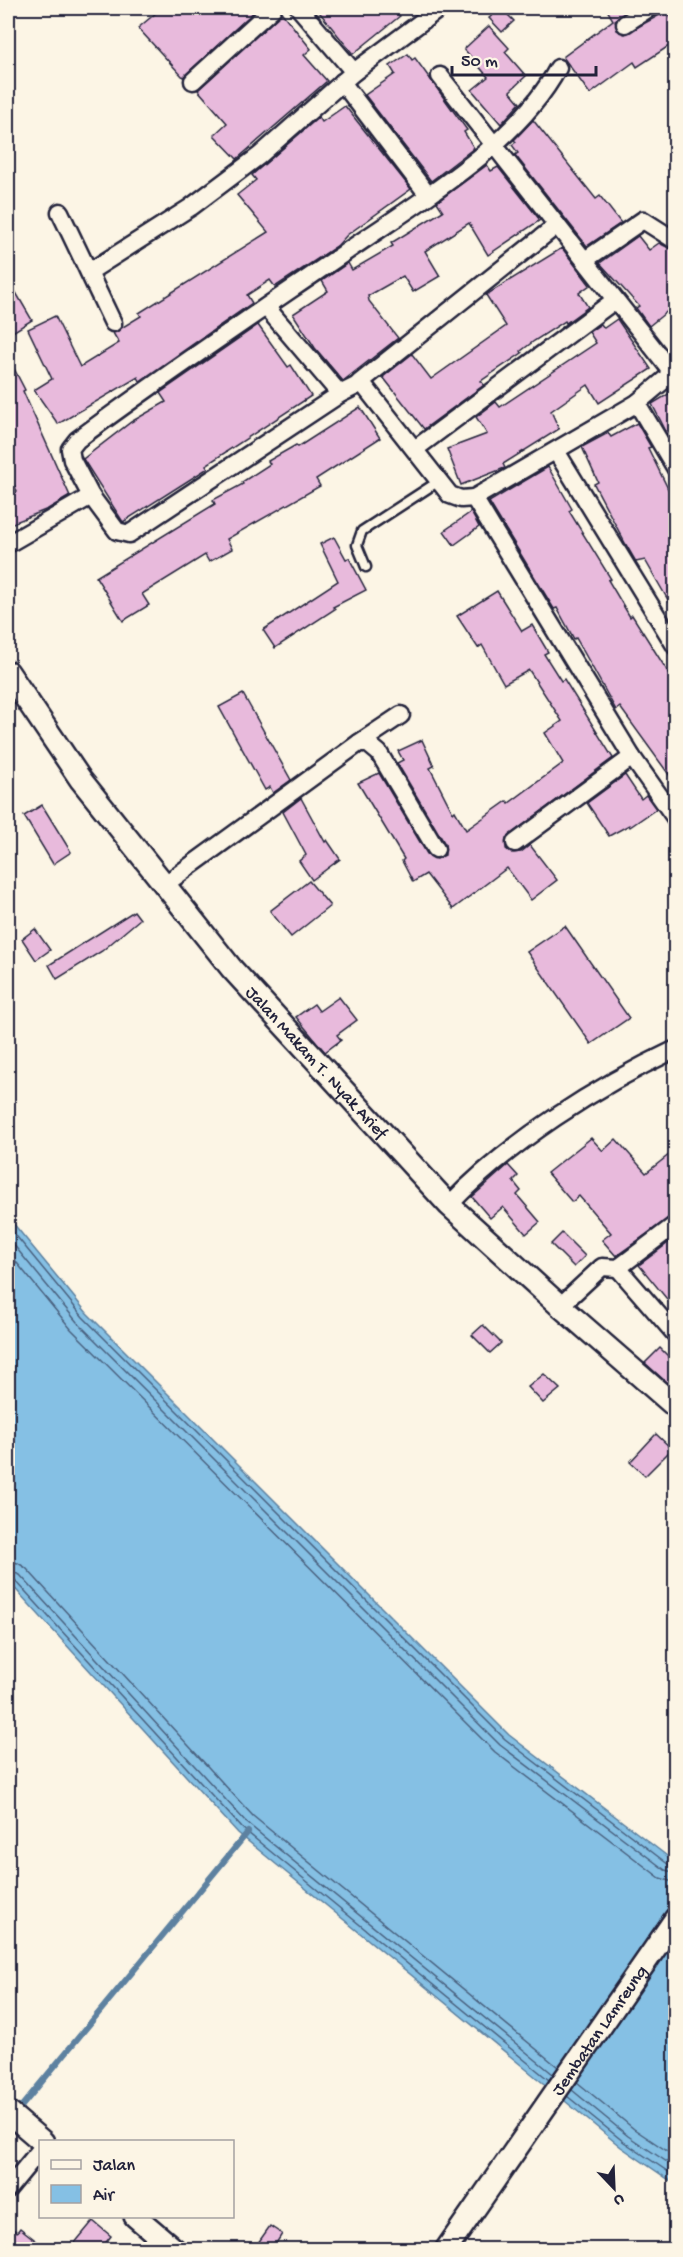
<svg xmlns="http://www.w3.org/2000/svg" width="683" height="2257" viewBox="0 0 683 2257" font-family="'Gochi Hand',sans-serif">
  <rect width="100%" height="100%" fill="#fcf5e5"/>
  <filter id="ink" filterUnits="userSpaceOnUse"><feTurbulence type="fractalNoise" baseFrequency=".0167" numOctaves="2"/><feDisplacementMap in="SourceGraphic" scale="12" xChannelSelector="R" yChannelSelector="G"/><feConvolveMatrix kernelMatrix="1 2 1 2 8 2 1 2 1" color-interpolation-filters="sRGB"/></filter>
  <g filter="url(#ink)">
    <!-- water -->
    <path fill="#85c0e4" stroke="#5d81a0" stroke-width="1.5" d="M8,1217l79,96 422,422 166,127v322l-54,-37 -383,-314 -230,-252z"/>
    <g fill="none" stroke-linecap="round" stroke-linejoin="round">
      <!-- shore -->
      <g stroke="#4a617f" stroke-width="1.5">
        <path d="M8,1226l75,91 422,422 164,126 7,1"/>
        <path d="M8,1238l69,84 423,423 165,125 11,3"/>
        <path d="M8,1252l63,77 424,423 165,126 16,5"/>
        <path d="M8,1561l10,2 8,5 227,248 305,251"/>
        <path d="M8,1570l12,5 227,248 306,251"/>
        <path d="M8,1578l7,2 227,248 307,252"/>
        <path d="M577,2082l57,47 42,28"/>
        <path d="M572,2090l56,46 48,32"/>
        <path d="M567,2096l57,46 52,35"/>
      </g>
      <!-- stream -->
      <path stroke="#5d81a0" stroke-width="6" d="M16,2113l232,-281"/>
    </g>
    <!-- building -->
    <g fill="#e8badc" stroke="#22223b" stroke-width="1.5">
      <path d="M162,8h96l-75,69 -45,-49z"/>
      <path d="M316,8h77l7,8 -47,38z"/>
      <path d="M501,8l13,13 -12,11 -13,-14z"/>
      <path d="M606,8h25l-16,12 2,10 8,4 42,-23 8,15v16l-38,25 -3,-5 -44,32 -27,-37 50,-37z"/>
      <path d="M282,13l29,36 -7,6 23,26 -90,78 -23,-24 13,-12 -29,-33z"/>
      <path d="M489,26l20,22 -4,4 21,24 -16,15 10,12 -19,21 -29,-34 16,-13 -24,-28z"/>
      <path d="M408,54l4,6 3,-2 52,72 -3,2 10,16 -43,33 -66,-86 30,-21 -5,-8z"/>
      <path d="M345,106l66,83 -64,46 -10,11 -62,41 -5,-7 -23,15 5,8 -112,78 -2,-4 -80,47 -24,-34 18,-11 -24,-50 27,-13 25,51 39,-24 -6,-10 28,-17 -2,-3 129,-81 -31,-37 19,-15 -4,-5 67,-58 3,5z"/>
      <path d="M533,120l63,79 4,-3 21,27 -34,23 -72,-91 3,-2 -6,-8 4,-3 -2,-2z"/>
      <path d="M487,165l4,6 7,-4 42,53 -52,35 -19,-32 -44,28 15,25 -27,16 -10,-16 -35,20 1,5 29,37 -55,43 -28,-33 -22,-34 35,-23 -6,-10 26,-18 4,7 41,-24 -2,-3 52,-32 -6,-9z"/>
      <path d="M638,236l11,14 10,-7 16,8v54l-26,21 -13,-18 3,-2 -39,-43z"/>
      <path d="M562,248l28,37 -11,8 9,14 -22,16 -1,-2 -31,20 -13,10 1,2 -41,28 3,4 -60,44 -41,-52 29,-23 19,25 75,-53 -20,-31z"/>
      <path d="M8,279l24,41 -24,15z"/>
      <path d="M617,319l34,50 -52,34 -11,-18 -37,26 8,18 -56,35 2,4 -3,1 -41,16 -14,-36 40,-15 -11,-17 20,-15 4,5 96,-64 -7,-11 12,-8 3,4z"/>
      <path d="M258,325l30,42 3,-2 20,31 -105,69 2,3 -85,54 -40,-63 48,-37 35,-20 -6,-9z"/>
      <path d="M8,357l17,33 -2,1 47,105 -22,13 -40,16v-28l9,-5 -9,-22z"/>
      <path d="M675,390v43l-6,4 -17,-33z"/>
      <path d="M360,407l20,31 -64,41 4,7 -93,53 5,10 -23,13 -4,-7 -63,39 7,11 -26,16 -27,-44 119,-73 -2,-4 30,-16 -1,-2 28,-18 -2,-3 28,-16 2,2z"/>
      <path d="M637,423l14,24 -3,1 27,55v109l-30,-52 -9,2 -11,-19 -31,-59 4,-2 -16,-35 26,-14 3,4z"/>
      <path d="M548,467l24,42 -3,2 42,68 -3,1 22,37 2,-2 43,68v100l-55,-76 -4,3 -40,-72 -2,1 -17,-31 -3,1 -65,-107z"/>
      <path d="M471,512l8,15 -25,18 -10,-14z"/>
      <path d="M334,537l12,22 3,-1 17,32 -33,17 2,2 -60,39 -12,-18 75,-49 -18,-37z"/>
      <path d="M497,591l25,40 10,-6 16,27 -4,2 17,27 3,-2 49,79 -107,80v11l5,4 10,-1 9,-7 27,35 -26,20 -24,-32 -54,41 -27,-35 -13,8 -11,-21 2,-2 -46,-76 21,-10 48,81 10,5 8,-4v-11l-48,-81 6,-3 -5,-9 24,-11 12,26 -4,2 23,45 2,-2 11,19 41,-29 2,2 54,-40 -18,-30 17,-12 -33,-51 -25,14 -22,-39 -4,3 -21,-32z"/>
      <path d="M243,694l48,86 -18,13 -3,-6 -5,3 -46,-83z"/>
      <path d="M625,775l16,24 5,-4 10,14 -26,18 -1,-2 -20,11 -22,-33z"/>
      <path d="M301,798l24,44 2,-2 13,19 -28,21 -13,-19 7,-6 -23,-43z"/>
      <path d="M42,805l29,47 -18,12 -29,-48z"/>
      <path d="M309,881l21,25 -39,31 -21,-26z"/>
      <path d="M134,911l6,8 -38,32 -45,28 -8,-14z"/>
      <path d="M565,926l64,92 -38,26 -64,-92z"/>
      <path d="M35,929l15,21 -14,10 -14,-21z"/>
      <path d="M339,997l18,23 -20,15 4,5 -16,12 -29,-35 18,-13 5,7z"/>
      <path d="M591,1138l12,13 13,-12 30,34 29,-23v64l-59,42 -14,-16 9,-7 -32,-37 -7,6 -25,-29z"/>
      <path d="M508,1165l10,11 -5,5 8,10 -4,4 23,27 -14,12 -23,-27 -13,11 -18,-21z"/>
      <path d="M562,1233l23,23 -11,11 -23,-23z"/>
      <path d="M675,1238v71l-36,-44z"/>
      <path d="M483,1325l18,18 -11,10 -18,-18z"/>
      <path d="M660,1348l15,15v27l-30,-27z"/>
      <path d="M544,1374l16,15 -17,14 -15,-16z"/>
      <path d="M656,1434l16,15 -27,27 -15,-14z"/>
      <path d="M93,2221l18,15 -11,14h-31z"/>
      <path d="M8,2225l9,7 3,-4 28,22h-40z"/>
      <path d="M270,2226l12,8 -10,16h-19z"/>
    </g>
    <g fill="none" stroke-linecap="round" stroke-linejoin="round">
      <!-- service casing -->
      <g stroke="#22223b" stroke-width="13">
        <path id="service" d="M366,567l-9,-22 5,-14 77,-50"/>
      </g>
      <!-- minor casing -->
      <g stroke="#22223b" stroke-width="21">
        <g id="minor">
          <path d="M299,8l55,64"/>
          <path d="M625,24l24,-16"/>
          <path d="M440,76l229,292 -1,9 -31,26 -163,95 158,259 44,62"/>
          <path d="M193,81l80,-73"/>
          <path d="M342,82l86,113"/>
          <path d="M60,212l53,111"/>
          <path d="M585,260l58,-40 33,21"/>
          <path d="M89,272l102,-65 68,-51 95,-84 86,-64"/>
          <path d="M266,307l74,87"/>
          <path d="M359,383l198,-158"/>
          <path d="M637,403l39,66"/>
          <path d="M415,449l200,-149"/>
          <path d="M556,451l120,196"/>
          <path d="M91,496l26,35 12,3 211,-140 22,-11 88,112 11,4 13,-1"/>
          <path d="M8,544l83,-48 -19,-36 -2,-11 7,-9c87,-65 177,-125 266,-186 72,-50 173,-108 215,-186"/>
          <path d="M359,743l42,-28"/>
          <path d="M515,843l117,-86"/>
          <path d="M164,885l195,-142h8l12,10 57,96"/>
          <path d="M449,1205c60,-63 148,-119 227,-156"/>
          <path d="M618,1268l58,67"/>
          <path d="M560,1306l42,-39 16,1 58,-44"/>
          <path d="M8,2189l32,-39"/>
        </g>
      </g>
      <!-- tertiary casing -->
      <g stroke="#22223b" stroke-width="26">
        <g id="tertiary">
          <path id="s1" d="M8,672l73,108 151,189 217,236 111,101 116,101"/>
          <path d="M8,2112l35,30"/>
          <path d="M135,2216l40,34"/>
          <path id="s2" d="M446,2250l230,-332"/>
        </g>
      </g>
      <!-- service -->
      <use href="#service" stroke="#fcf5e5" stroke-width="8"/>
      <!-- minor -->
      <use href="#minor" stroke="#fcf5e5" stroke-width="16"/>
      <!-- tertiary -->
      <use href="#tertiary" stroke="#fcf5e5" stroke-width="21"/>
    </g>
  </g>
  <g text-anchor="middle" stroke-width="4.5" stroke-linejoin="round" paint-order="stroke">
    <!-- street labels -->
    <g font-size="18" fill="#22223b" stroke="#fcf5e5">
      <text dy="6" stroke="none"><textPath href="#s1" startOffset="498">Jalan Makam T. Nyak Arief</textPath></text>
      <text dy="6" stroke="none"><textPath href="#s2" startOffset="268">Jembatan Lamreung</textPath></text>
    </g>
  </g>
  <!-- margin -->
  <rect width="683" height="2257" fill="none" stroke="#fcf5e5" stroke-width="30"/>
  <rect x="15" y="15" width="653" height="2227" fill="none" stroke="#22223b" stroke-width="2" filter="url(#ink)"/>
  <!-- legend -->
  <rect x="39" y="2140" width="195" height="78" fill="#fcf5e5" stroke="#a5a1a1" stroke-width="1.5"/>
  <rect x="51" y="2160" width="30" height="9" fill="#fcf5e5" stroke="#a5a1a1" stroke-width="1.5"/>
  <text x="93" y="2170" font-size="18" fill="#22223b">Jalan</text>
  <rect x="51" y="2185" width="30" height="18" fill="#85c0e4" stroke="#a5a1a1" stroke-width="1.5"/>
  <text x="93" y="2200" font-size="18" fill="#22223b">Air</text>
  <!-- north arrow -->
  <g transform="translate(614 2188) rotate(157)" stroke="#fcf5e5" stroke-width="4.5" paint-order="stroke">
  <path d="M0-4.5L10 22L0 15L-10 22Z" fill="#22223b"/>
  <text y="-9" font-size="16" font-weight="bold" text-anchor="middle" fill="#22223b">U</text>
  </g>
  <!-- scale -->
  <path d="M452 66v9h144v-9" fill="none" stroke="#22223b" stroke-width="3"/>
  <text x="461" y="66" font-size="18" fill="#22223b" stroke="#fcf5e5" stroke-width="4.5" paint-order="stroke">50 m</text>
</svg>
